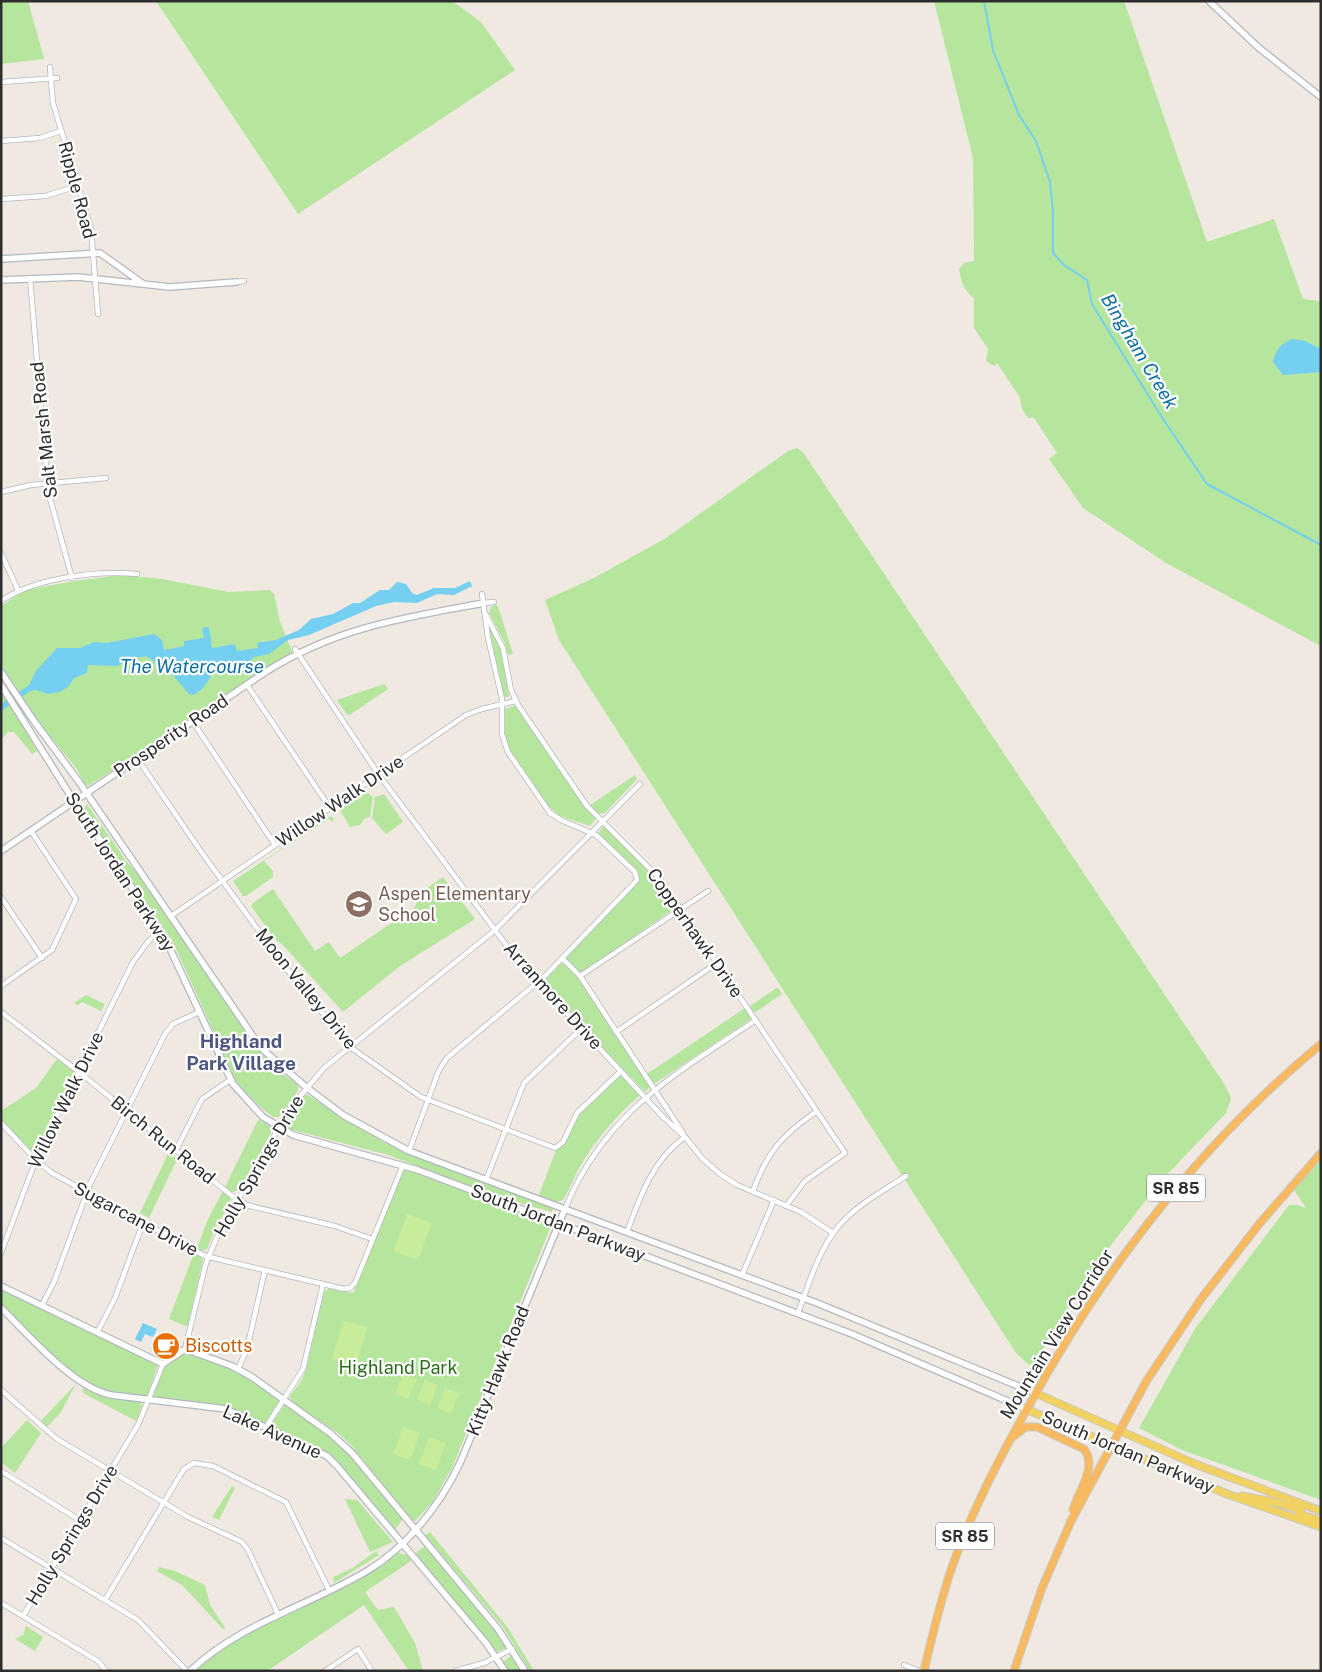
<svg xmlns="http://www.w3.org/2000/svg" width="1322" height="1672" viewBox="0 0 1322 1672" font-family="'Public Sans',sans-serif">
  <rect width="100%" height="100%" fill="#efe9e1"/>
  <!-- green -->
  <g fill="#b6e59e">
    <path d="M1,1h27l16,58 -43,5z"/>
    <path d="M156,1h296l29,21 34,48 -217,144z"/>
    <path d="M1124,1l83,241 67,-23 29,80 18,2v345l-155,-83 -83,-55 -34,-49 8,-6 -23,-35h-6l-5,-7 -4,-15 -22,-33 -3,3 -8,-5 2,-12 -14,-21v-30c-11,-8 -13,-17 -15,-29l5,-6 10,-2 -1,-103 -39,-157z"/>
    <path d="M797,448l6,4 422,633 6,13 -5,15 -66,69 -69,89 -57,92 -5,2 -13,-12 -457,-713 -14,-40 49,-22 72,-40 122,-87z"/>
    <path d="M120,575l42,4 67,13 41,-2 4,4 6,28 12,29 -2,4 -32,19 -59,41 -111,71 -4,-3 -8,-15 -47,-57 -10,7 18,33 -5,3 -18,-22h-6l-7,8v-54l8,-6 -8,-17v-57l24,-16 50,-9z"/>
    <path d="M495,605l3,1 15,48 -5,1 -4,-14 -15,-28 2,-6z"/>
    <path d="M488,625l13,22 8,50h-6z"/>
    <path d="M384,684l4,5 -40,27 -11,-16z"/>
    <path d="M516,705l80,113 -6,8 -30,-10 -14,-12 -36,-52 -5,-15v-28z"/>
    <path d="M635,775l2,4 -32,34 -7,1 -8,-9z"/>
    <path d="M365,791l8,6 -3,20 -6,2 -4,6 -10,2 -10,-17z"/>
    <path d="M384,794l19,28 -17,12 -14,-16 3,-21z"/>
    <path d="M87,804l40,58 15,17 115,170 22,22 19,14v6l-19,26h-6l-16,-13 -21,-23 -64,-141 -89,-131z"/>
    <path d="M331,816l3,3 -1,3 -4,-3 -65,42 9,10v6l-27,19h-3l-10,-15z"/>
    <path d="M604,826l52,52 19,30 -95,66 -13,-13v-5l72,-75 -3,-10 -38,-38z"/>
    <path d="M443,877l32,42 -75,47 -57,46 -60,-67 -8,-6 -24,-33 2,-3 20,-14 42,62 14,-9 11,16 75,-51c3,-14 15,-21 28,-30z"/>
    <path d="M561,964h3l12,11 75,111 -6,6 -101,-106 1,-7z"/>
    <path d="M778,987l4,7 -28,19 -4,-7z"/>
    <path d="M86,995l19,9 -4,7 -19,-9 -4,3 -4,-2z"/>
    <path d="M745,1008l6,11 -97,65 -7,-10z"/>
    <path d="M57,1059l16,11 1,7 -35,70 -8,4 -30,-32v-8l35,-23z"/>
    <path d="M621,1076l19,19c-24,21 -45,45 -61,73 -5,10 -10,22 -16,32l-7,2 -17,-7 17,-45 8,-6 12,-27 40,-39z"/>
    <path d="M304,1095h4l75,47 170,65 -1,5 -50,-14 -114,-43 -99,-26 -3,-9z"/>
    <path d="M258,1120l12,6 1,7 -32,57 -7,2 -7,-5z"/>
    <path d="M169,1152l8,7 -28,59 -9,-5z"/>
    <path d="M1321,1160v340l-139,-50 -43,-22 56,-99 94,-124h8l9,3 -12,-18z"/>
    <path d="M405,1170l10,2 2,2 131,48 3,4 -99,242 -19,33 -18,20 -4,-2 -61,-75 -12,-11 -46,-31 -2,-6 12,-16 5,-14 17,-74 6,-4 23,5 48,-117z"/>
    <path d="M223,1191l7,6 1,6 -16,25 -8,21 -6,2 -4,-2 10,-28z"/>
    <path d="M194,1253l7,4 2,3 -15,65 -3,1 -16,-7z"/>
    <path d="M1,1287l157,77 -10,30 -4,2c-15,-2 -32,-2 -46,-7 -30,-11 -73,-61 -97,-84z"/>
    <path d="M186,1352l61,24 33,25 -14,22 -43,-17 -68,-9 -1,-4 11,-28z"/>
    <path d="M76,1384l-15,28 -15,16 -6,-6z"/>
    <path d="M82,1388l27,10 31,2 2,6 -6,15 -53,-28z"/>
    <path d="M285,1404l47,33 19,17 52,64 -8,12 -58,-68 -67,-36z"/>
    <path d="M27,1420l14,13 -26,40 -14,-11v-14z"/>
    <path d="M232,1486l3,2 -16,32 -7,-3z"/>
    <path d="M345,1499l12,1 36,42 -23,10z"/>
    <path d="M430,1532l78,96 26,43h-4l-27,-44 -78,-92z"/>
    <path d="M425,1546l71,86 11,16 -10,4 -82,-98z"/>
    <path d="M376,1551l3,4 -45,28 -1,-6 18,-8z"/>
    <path d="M398,1552l6,3 3,-2 4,8 -46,31 13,18 16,-3 21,36 8,28h-14l-45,-66 -97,66h-74c17,-14 34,-27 53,-38 50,-28 107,-44 152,-81z"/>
    <path d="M159,1567l16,4 30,14 5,20 15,23 -2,1 -41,-44 -25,-14z"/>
    <path d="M26,1626l17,11 -8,14 -20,-12 8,-4z"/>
    <path d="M512,1655l10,16h-14l-5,-9z"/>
  </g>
  <!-- pitch -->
  <g fill="#c9ec9a">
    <path d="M407,1214l25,9 -14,37 -24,-9z"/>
    <path d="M343,1321l24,6 -11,39 -24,-7z"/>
    <path d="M403,1374l14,6 -9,19 -13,-5z"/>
    <path d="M425,1380l13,5 -8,20 -13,-5z"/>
    <path d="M445,1388l14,5 -8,20 -14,-5z"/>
    <path d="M403,1427l17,6 -10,27 -17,-6z"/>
    <path d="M429,1437l17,6 -10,27 -17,-6z"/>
  </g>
  <!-- water -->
  <g fill="#75cff0">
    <path d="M1292,339l13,2 16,8v23l-38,3 -10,-13c3,-13 8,-18 19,-23z"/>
    <path d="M470,581l2,5 -18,9 -17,-1 -20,9 -23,-1 -18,4 -67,29 -21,5 -19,14 -15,3 -13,13c-7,1 -12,-4 -19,-3 -13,2 -11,20 -29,28l-4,-1 -17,-20 -26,-18 -11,2 -18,8 -29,-1 -1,8 -13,5 -5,8 -9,6 -12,2 -12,-4 -6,1 -29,20v-7l28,-19 7,-14 21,-23h23l14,-6 13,1 47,-9 8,6 2,10 20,-4v-5l20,-3 -2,-10 7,-1 3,21 23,-4 2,7 21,-3 -1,-5 19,-3 23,-10 12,-11 22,-5 20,-11h7l20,-13h9l8,-8 9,2 6,9 5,2 17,-7h21z"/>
    <path d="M143,1323l14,6 -4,8 -8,-3 -4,8 -6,-3z"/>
  </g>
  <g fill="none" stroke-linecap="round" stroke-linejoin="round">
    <!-- stream -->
    <path stroke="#75cff0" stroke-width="2" d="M984,1l9,49 26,65 17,26 14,41 3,30v41l11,12 23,15 5,24 69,112 46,68 114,61"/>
    <!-- minor casing -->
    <g stroke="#b4b7c1" stroke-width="6">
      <g id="minor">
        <path d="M50,67l3,36 38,126 7,85"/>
        <path d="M1,82l56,-4"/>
        <path d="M1,141l39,-3 21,-7"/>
        <path d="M1,199l44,-3 33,-10"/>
        <path d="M30,278l18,213 24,87"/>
        <path d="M236,282l8,-1"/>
        <path d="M1,492l30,-7 75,-7"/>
        <path d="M1,553l17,37"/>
        <path d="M1,601c33,-23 97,-31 136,-27"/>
        <path d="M484,603l10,-1"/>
        <path d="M486,615l17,33 8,42 7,15 69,101 74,74 184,273 -40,28 -19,25"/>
        <path d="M295,649l84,126 137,183 147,159 22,20 17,21 18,16 17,11 64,27 32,21"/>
        <path d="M247,685l83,123"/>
        <path d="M193,722l82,123"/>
        <path d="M137,758l65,95 84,115 64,79 71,50 134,51 8,-6 14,-29 44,-42"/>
        <path d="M1,897l41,61"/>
        <path d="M171,916l295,-201 16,-6 33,-8"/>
        <path d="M562,958l18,18 103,157"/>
        <path d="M580,976l128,-85"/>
        <path d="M1,986l51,-36 24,-51 -45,-68"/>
        <path d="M1,1012l78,60 158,128 13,6 85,20 37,13"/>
        <path d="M616,1032l101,-69"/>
        <path d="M1,1123l35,37 16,13 153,83 139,33 6,-1 5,-5 48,-118"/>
        <path d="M176,1150l26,-51 28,-19"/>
        <path d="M409,1151l30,-81 8,-12 98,-82 92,-96 -2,-8 -39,-37 -35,-15 -11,-7 -42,-61 -6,-18v-35l-14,-61 -6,-44"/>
        <path d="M486,1180l38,-97 57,-54"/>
        <path d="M753,1191c14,-39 29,-56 64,-80"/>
        <path d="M565,1209c39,-96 109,-134 191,-189"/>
        <path d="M627,1232c13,-35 26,-73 58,-95"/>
        <path d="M1,1253l37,-99 95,-192 14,-19 13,-13"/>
        <path d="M742,1275l32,-75"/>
        <path d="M42,1305l12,-23 36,-98 75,-150 8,-10 26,-12"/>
        <path d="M798,1313c11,-29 20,-62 40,-86 18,-22 45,-36 68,-51"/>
        <path d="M98,1331l17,-33 28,-75"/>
        <path d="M185,1349l21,-86 11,-26 73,-129 34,-40 170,-137 146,-147"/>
        <path d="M238,1369l9,-20 18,-79"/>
        <path d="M1,1390l56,49 131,78 54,25 6,8 30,64"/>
        <path d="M266,1427l37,-58 20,-85"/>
        <path d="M1,1471l80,50"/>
        <path d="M1,1538l137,82 49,51"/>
        <path d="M105,1600l79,-131 10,-6 19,3 73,36 43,88"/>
        <path d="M1,1603l97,58 8,10"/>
        <path d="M23,1616l115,-191 25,-61"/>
        <path d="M904,1665l16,6"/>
        <path d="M325,1671l33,-22 14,22"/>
        <path d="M455,1671l29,-8 28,-14"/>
      </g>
    </g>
    <!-- tertiary casing -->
    <g stroke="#b4b7c1" stroke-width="8">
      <g id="tertiary">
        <path d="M1209,1l50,47 62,49"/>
        <path d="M1,259l99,-6 42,30"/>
        <path d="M1,280l77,-3 92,10 66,-5"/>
        <path d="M1,672l33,49 45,61 182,266 45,39 37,28 66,36 408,152 218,90"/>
        <path d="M1,685l64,102 100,151 68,146 30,33 30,18 125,35 434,164 174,75"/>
        <path d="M1,851l266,-180c71,-44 136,-53 217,-68"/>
        <path d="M1,1286l162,78 22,-15 47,17 20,11 78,56 22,20 146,176 27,42"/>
        <path d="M1,1308c29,28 71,79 110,87l115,14 101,47 10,10 149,177 19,28"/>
        <path d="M190,1671c51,-48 118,-65 177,-100 41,-25 73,-66 93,-108l105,-254"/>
      </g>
    </g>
    <!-- primary casing -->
    <g stroke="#c9c9c9" stroke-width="9">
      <g id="primary">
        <path d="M1035,1393l160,71 126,47"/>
        <path d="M1026,1409l201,85 94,33"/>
        <path d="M1242,1496l32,6 27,8"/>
        <path d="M1299,1514l22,7"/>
      </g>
    </g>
    <!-- trunk casing -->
    <g stroke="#c9c9c9" stroke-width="9">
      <g id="trunk">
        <path d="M1014,1436l12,-9h11l47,22c14,18 -6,42 -11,61"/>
        <path d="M924,1671c7,-31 15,-62 24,-92 19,-59 48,-115 78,-168 76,-140 172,-265 295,-367"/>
        <path d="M1014,1671l28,-83 29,-67 76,-141 54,-81 59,-76 61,-70"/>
      </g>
    </g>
    <!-- minor -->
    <use href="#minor" stroke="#fff" stroke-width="4.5"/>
    <!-- tertiary -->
    <use href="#tertiary" stroke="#fff" stroke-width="5.5"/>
    <!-- primary -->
    <use href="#primary" stroke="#f2d163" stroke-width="7"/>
    <!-- trunk -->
    <use href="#trunk" stroke="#f8ba60" stroke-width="7"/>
  </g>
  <!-- icons -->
  <defs>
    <g id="school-disc" transform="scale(1.4375)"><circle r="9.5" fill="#8d6e63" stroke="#fff"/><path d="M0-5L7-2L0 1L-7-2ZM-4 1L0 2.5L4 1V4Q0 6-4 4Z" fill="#fff"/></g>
    <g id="cafe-disc" transform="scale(1.4375)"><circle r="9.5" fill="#e8710a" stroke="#fff"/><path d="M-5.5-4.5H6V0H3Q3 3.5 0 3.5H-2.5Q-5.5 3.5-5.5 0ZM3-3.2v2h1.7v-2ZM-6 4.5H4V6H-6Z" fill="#fff"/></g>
  </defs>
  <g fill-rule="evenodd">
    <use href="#school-disc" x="359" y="904"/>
    <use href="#cafe-disc" x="166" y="1346"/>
  </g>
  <g text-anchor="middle" stroke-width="4.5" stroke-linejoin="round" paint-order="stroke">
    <!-- shield labels -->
    <g fill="#fff" stroke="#6d6d6d" stroke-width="1">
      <rect x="1147" y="1174.5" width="58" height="27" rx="4"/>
      <rect x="936" y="1522.5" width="58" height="27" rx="4"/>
    </g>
    <g font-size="16" font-weight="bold" fill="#2e2e2e">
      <text x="1176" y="1194">SR 85</text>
      <text x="965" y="1542">SR 85</text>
    </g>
    <!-- street labels -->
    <g font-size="18" fill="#2e2e2e" stroke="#fff">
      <text transform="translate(77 190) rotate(75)" y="6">Ripple Road</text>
      <text transform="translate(44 430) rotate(-96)" y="6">Salt Marsh Road</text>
      <text transform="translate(171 736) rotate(-34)" y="6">Prosperity Road</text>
      <text transform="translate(340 801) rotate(-34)" y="6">Willow Walk Drive</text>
      <text transform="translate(120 872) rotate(57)" y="6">South Jordan Parkway</text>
      <text transform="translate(695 933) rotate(55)" y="6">Copperhawk Drive</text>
      <text transform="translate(306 989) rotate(51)" y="6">Moon Valley Drive</text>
      <text transform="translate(553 996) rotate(48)" y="6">Arranmore Drive</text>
      <text transform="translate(66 1100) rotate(-64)" y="6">Willow Walk Drive</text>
      <text transform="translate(163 1140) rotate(39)" y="6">Birch Run Road</text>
      <text transform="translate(259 1166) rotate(-60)" y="6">Holly Springs Drive</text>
      <text transform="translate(136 1219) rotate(28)" y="6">Sugarcane Drive</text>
      <text transform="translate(558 1223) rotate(21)" y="6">South Jordan Parkway</text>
      <text transform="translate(1057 1334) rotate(-58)" y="6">Mountain View Corridor</text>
      <text transform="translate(498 1371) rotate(-68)" y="6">Kitty Hawk Road</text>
      <text transform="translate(272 1432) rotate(24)" y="6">Lake Avenue</text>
      <text transform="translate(1128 1452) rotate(23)" y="6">South Jordan Parkway</text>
      <text transform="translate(72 1535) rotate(-59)" y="6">Holly Springs Drive</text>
    </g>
    <!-- education labels -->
    <g font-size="18" fill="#785e54" stroke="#fff" text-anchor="start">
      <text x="378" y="900">Aspen Elementary<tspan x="378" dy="21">School</tspan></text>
    </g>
    <!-- food labels -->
    <g font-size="18" fill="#c56008" stroke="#fff" text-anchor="start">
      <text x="185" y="1352">Biscotts</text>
    </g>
    <!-- park labels -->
    <g font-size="18" fill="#2c6e1b" stroke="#fff">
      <text x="398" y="1374">Highland Park</text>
    </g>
    <!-- water labels -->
    <g font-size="19" font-style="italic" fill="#0d6fa3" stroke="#fff">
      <text transform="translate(1140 351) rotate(59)" y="7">Bingham Creek</text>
      <text x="192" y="673">The Watercourse</text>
    </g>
    <!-- neighbourhood labels -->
    <g font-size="19" font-weight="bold" fill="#4d5680" stroke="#fff">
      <text x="241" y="1048">Highland<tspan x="241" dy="22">Park Village</tspan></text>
    </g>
  </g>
  <!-- border -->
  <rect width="1322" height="1672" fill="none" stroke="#2e2e2e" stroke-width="5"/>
</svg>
